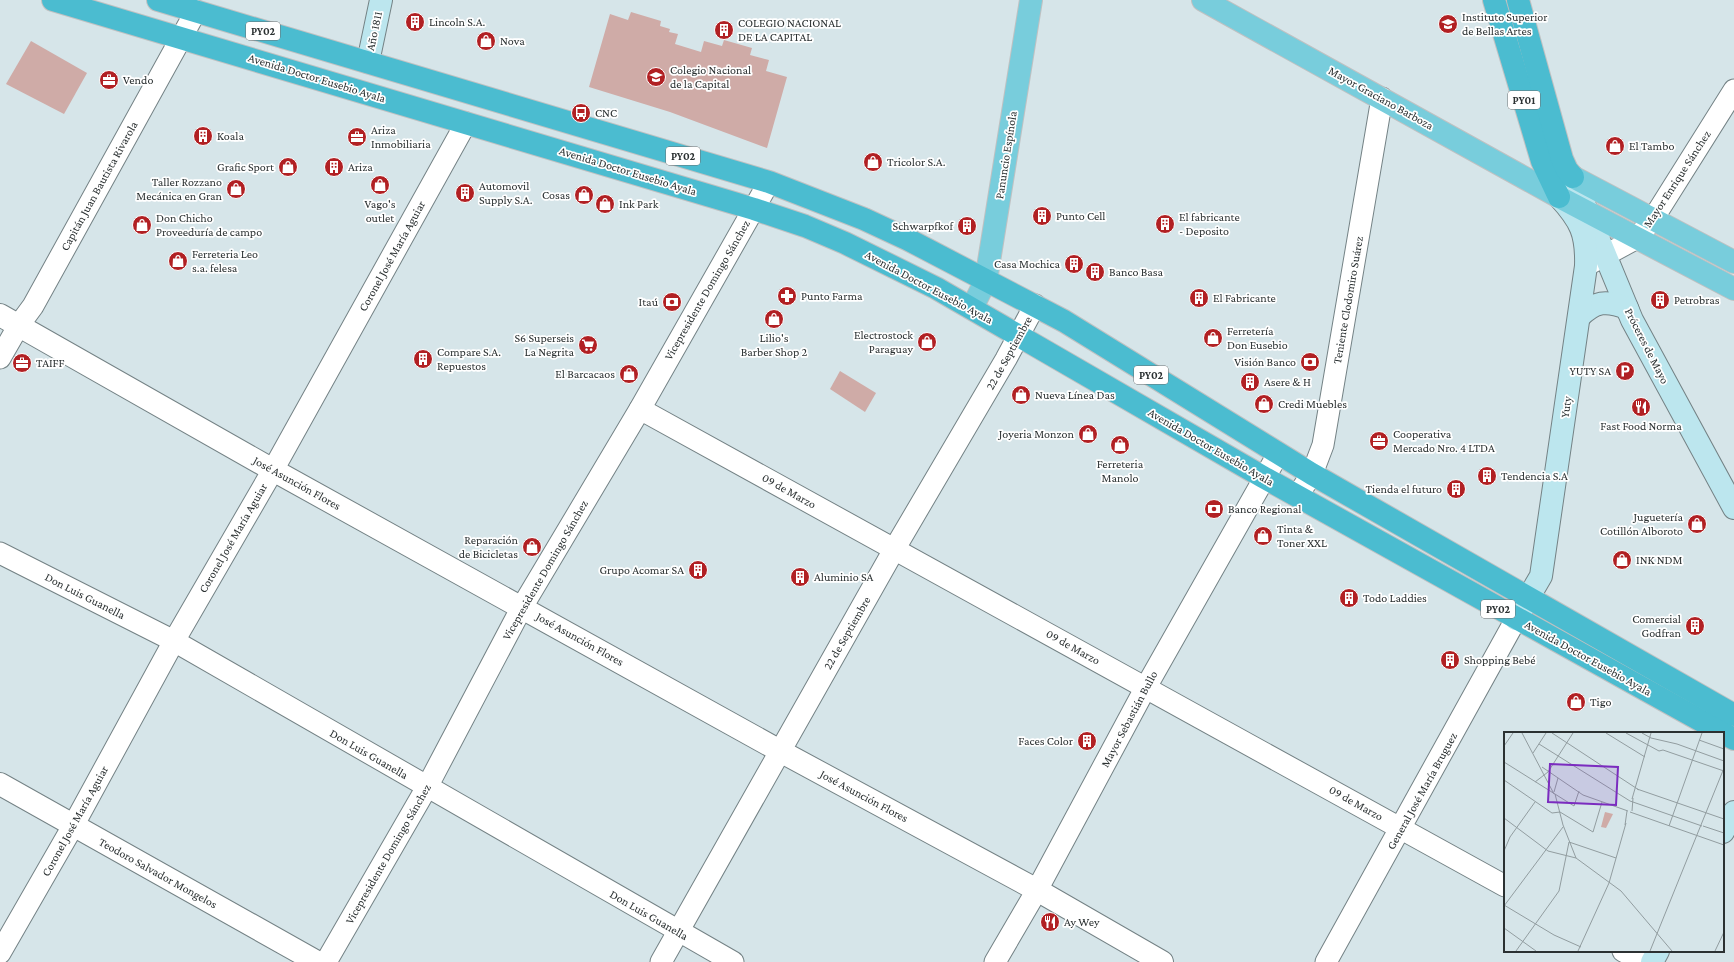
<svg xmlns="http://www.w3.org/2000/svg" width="1734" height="962" viewBox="0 0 1734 962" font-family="'Crimson Pro',serif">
  <rect width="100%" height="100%" fill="#d6e5e9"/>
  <!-- green -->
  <g fill="#cfaba7">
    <path d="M631,12l30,9 -1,5 10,3 -1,3 9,2 -3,10 26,8 3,-11 18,5 2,-6 28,8 -2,7 19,5 -3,11 21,6 -20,71 -97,-36 -81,-25 21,-73 18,6z"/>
    <path d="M31,41l56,32 -23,41 -58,-30z"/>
    <path d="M840,371l36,22 -11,19 -35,-23z"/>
  </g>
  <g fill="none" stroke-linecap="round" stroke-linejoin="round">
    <!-- minor casing -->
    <g stroke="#748285" stroke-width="23">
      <g id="minor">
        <path d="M1589,264l48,-26 16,-19 81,-129"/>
        <path d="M0,358l19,-33 14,-19 163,-295"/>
        <path d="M640,409l865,477"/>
        <path d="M1297,496l15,-22 11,-29 59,-347"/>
        <path d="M0,553l174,88 559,321"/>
        <path d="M1623,951l20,11"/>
        <path d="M0,953l73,-127 101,-185 99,-171 193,-347"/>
        <path d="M326,962l101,-175 95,-180 118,-198 129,-227"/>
        <path d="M661,962l234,-414 111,-189 29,-54"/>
        <path d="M995,962l42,-72 109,-203 132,-233"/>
        <path d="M1326,962l190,-343"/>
      </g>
    </g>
    <!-- tertiary casing -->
    <g stroke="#748285" stroke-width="24">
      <g id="tertiary">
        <path d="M0,315l273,155 507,281 257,139 125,72"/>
        <path d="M0,784l317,178"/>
      </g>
    </g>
    <!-- secondary casing -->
    <g stroke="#748285" stroke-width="24">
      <g id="secondary">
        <path d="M368,62l13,-62"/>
        <path d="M1573,177l59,143 102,188"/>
        <path d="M1579,317c16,-16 27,-17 48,-9l1,3"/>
        <path d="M1516,619l25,-43 45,-310c1,-32 -5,-45 -27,-69"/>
        <path d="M1723,832l11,-20"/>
        <path d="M1652,962l6,-11"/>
      </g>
    </g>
    <!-- primary casing -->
    <g stroke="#bfc1c2" stroke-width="24">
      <g id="primary">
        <path d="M1203,0l356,197 175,92"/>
        <path d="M1573,177l161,85"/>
        <path d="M972,308l14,-28 45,-280"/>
      </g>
    </g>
    <!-- trunk casing -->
    <g stroke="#bfc1c2" stroke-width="24">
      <g id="trunk">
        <path d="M53,0l701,209 51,17 40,17 91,45 327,189 471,262"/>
        <path d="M158,0l611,182 95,37 43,20 157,82 248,153 422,241"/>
        <path d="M1494,0l48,161 17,36"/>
        <path d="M1518,0l44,159 5,11 6,7"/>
      </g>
    </g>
    <!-- minor -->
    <use href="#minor" stroke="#fff" stroke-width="21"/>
    <!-- tertiary -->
    <use href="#tertiary" stroke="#fff" stroke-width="22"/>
    <!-- secondary -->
    <use href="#secondary" stroke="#bce6ee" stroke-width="22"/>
    <!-- primary -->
    <use href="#primary" stroke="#78cddc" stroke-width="22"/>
    <!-- trunk -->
    <use href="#trunk" stroke="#4bbcd0" stroke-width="22"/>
  </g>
  <!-- icons -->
  <defs>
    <g id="building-disc" transform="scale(1)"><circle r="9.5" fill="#b12023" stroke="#fff"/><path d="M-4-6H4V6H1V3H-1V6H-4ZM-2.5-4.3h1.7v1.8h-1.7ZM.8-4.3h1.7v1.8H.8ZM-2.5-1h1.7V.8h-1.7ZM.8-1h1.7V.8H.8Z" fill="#fff"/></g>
    <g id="university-disc" transform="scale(1)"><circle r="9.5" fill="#b12023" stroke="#fff"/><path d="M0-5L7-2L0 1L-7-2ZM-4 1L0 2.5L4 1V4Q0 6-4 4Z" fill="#fff"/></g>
    <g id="shop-disc" transform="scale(1)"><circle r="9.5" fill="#b12023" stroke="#fff"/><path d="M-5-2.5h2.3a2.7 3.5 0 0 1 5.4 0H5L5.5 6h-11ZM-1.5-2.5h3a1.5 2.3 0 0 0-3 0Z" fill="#fff"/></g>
    <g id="school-disc" transform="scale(1)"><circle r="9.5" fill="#b12023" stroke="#fff"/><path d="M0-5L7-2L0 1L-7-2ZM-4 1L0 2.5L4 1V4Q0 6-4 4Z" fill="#fff"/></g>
    <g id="office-disc" transform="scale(1)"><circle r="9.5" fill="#b12023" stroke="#fff"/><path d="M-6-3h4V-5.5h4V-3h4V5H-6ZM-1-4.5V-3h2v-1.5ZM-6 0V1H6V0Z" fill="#fff"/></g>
    <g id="bus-disc" transform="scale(1)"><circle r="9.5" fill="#b12023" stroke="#fff"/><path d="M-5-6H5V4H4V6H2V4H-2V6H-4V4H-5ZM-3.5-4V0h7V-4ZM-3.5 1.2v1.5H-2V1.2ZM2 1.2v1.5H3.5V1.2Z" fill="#fff"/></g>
    <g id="pharmacy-disc" transform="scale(1)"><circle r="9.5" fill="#b12023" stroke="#fff"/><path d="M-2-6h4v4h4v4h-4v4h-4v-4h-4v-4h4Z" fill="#fff"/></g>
    <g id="bank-disc" transform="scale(1)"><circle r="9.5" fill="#b12023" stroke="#fff"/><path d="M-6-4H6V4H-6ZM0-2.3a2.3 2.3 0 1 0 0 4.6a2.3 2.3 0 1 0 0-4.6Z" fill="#fff"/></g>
    <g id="supermarket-disc" transform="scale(1)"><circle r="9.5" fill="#b12023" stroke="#fff"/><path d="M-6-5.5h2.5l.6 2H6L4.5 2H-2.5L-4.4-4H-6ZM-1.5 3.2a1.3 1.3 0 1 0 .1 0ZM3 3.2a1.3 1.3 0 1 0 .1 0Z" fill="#fff"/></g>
    <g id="parking-disc" transform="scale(1)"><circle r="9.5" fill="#b12023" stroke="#fff"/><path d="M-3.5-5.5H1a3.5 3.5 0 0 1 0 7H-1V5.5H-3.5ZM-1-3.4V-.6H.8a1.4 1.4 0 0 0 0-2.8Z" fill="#fff"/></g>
    <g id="restaurant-disc" transform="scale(1)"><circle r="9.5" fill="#b12023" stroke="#fff"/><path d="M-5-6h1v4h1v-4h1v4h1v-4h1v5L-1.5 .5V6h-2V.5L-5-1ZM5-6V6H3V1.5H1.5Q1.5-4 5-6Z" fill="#fff"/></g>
  </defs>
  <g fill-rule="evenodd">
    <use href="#building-disc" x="415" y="22"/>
    <use href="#university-disc" x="1448" y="24"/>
    <use href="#building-disc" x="724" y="30"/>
    <use href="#shop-disc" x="486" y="41"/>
    <use href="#school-disc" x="656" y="77"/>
    <use href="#office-disc" x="109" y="80"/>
    <use href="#bus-disc" x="581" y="113"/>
    <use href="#building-disc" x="203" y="136"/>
    <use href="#office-disc" x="357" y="137"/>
    <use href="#shop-disc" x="1615" y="146"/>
    <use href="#shop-disc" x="873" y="162"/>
    <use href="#shop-disc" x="288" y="167"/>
    <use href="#building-disc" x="334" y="167"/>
    <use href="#shop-disc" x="380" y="185"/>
    <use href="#shop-disc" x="236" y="189"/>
    <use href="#building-disc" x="465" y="193"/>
    <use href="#shop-disc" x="584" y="195"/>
    <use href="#shop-disc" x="605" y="204"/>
    <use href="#building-disc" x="1042" y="216"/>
    <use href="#building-disc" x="1165" y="224"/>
    <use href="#shop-disc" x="142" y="225"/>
    <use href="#building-disc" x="967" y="226"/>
    <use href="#shop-disc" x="178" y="261"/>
    <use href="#building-disc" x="1074" y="264"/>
    <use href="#building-disc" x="1095" y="272"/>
    <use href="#pharmacy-disc" x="787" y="296"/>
    <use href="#building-disc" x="1199" y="298"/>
    <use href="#building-disc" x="1660" y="300"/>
    <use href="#bank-disc" x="672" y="302"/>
    <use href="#shop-disc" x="774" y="319"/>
    <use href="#shop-disc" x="1213" y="338"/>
    <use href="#shop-disc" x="927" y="342"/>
    <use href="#supermarket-disc" x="588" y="345"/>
    <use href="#building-disc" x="423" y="359"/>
    <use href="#bank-disc" x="1310" y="362"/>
    <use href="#office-disc" x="22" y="363"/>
    <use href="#parking-disc" x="1625" y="371"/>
    <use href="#shop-disc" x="629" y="374"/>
    <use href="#building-disc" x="1250" y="382"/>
    <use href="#shop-disc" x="1021" y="395"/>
    <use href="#shop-disc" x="1264" y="404"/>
    <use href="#restaurant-disc" x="1641" y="407"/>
    <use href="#shop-disc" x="1088" y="434"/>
    <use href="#office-disc" x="1379" y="441"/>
    <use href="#shop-disc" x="1120" y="445"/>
    <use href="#building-disc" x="1487" y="476"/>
    <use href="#building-disc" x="1456" y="489"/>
    <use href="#bank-disc" x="1214" y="509"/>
    <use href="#shop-disc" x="1697" y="524"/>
    <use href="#shop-disc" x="1263" y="536"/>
    <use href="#shop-disc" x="532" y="547"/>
    <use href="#shop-disc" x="1622" y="560"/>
    <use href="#building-disc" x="698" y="570"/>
    <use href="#building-disc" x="800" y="577"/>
    <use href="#building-disc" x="1349" y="598"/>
    <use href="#building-disc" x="1695" y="626"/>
    <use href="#building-disc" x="1450" y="660"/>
    <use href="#shop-disc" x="1576" y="702"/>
    <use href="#building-disc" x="1087" y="741"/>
    <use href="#restaurant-disc" x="1050" y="922"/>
  </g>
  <g text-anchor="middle" stroke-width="3.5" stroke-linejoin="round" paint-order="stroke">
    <!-- shield labels -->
    <g fill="#fff" stroke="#6b6f70" stroke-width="1">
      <rect x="246" y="22" width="34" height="18" rx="3"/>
      <rect x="1508" y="91" width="32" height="18" rx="3"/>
      <rect x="666" y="147" width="34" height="18" rx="3"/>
      <rect x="1134" y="366" width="34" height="18" rx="3"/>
      <rect x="1481" y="600" width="34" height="18" rx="3"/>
    </g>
    <g font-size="11" font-weight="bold" fill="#2b3132">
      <text x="263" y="35">PY02</text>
      <text x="1524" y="104">PY01</text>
      <text x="683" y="160">PY02</text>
      <text x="1151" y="379">PY02</text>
      <text x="1498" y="613">PY02</text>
    </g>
    <!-- poi labels -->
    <g font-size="12" fill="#2b3132" stroke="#fff" text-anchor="start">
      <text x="1462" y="21">Instituto Superior<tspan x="1462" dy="14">de Bellas Artes</tspan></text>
      <text x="429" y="26">Lincoln S.A.</text>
      <text x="738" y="27">COLEGIO NACIONAL<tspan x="738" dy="14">DE LA CAPITAL</tspan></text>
      <text x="500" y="45">Nova</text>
      <text x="670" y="74">Colegio Nacional<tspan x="670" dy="14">de la Capital</tspan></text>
      <text x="123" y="84">Vendo</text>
      <text x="595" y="117">CNC</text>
      <text x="371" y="134">Ariza<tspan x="371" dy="14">Inmobiliaria</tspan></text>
      <text x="217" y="140">Koala</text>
      <text x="1629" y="150">El Tambo</text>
      <text x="887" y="166">Tricolor S.A.</text>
      <text x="274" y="171" text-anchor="end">Grafic Sport</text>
      <text x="348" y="171">Ariza</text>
      <text x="222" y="186" text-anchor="end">Taller Rozzano<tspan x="222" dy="14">Mecánica en Gran</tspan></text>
      <text x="479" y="190">Automovil<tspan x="479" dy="14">Supply S.A.</tspan></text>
      <text x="570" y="199" text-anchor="end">Cosas</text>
      <text x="380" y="208" text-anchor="middle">Vago's<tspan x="380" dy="14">outlet</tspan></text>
      <text x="619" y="208">Ink Park</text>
      <text x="1056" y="220">Punto Cell</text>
      <text x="1179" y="221">El fabricante<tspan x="1179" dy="14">- Deposito</tspan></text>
      <text x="156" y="222">Don Chicho<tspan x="156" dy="14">Proveeduría de campo</tspan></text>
      <text x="953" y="230" text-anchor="end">Schwarpfkof</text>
      <text x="192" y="258">Ferreteria Leo<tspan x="192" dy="14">s.a. felesa</tspan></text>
      <text x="1060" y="268" text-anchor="end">Casa Mochica</text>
      <text x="1109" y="276">Banco Basa</text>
      <text x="801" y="300">Punto Farma</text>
      <text x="1213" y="302">El Fabricante</text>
      <text x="1674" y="304">Petrobras</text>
      <text x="658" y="306" text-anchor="end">Itaú</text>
      <text x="1227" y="335">Ferretería<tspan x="1227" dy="14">Don Eusebio</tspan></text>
      <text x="913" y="339" text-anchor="end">Electrostock<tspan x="913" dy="14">Paraguay</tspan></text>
      <text x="574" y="342" text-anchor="end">S6 Superseis<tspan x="574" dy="14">La Negrita</tspan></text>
      <text x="774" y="342" text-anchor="middle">Lilio's<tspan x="774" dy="14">Barber Shop 2</tspan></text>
      <text x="437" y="356">Compare S.A.<tspan x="437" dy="14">Repuestos</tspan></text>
      <text x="1296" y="366" text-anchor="end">Visión Banco</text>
      <text x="36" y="367">TAIFF</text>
      <text x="1611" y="375" text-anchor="end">YUTY SA</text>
      <text x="615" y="378" text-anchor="end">El Barcacaos</text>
      <text x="1264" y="386">Asere &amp; H</text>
      <text x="1035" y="399">Nueva Línea Das</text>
      <text x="1278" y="408">Credi Muebles</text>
      <text x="1641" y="430" text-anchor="middle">Fast Food Norma</text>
      <text x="1074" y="438" text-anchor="end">Joyeria Monzon</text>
      <text x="1393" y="438">Cooperativa<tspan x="1393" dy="14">Mercado Nro. 4 LTDA</tspan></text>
      <text x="1120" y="468" text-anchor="middle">Ferreteria<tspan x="1120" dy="14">Manolo</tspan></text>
      <text x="1501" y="480">Tendencia S.A</text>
      <text x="1442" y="493" text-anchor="end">Tienda el futuro</text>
      <text x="1228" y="513">Banco Regional</text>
      <text x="1683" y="521" text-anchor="end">Juguetería<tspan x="1683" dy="14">Cotillón Alboroto</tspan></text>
      <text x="1277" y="533">Tinta &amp;<tspan x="1277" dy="14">Toner XXL</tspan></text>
      <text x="518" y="544" text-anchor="end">Reparación<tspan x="518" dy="14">de Bicicletas</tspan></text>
      <text x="1636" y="564">INK NDM</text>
      <text x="684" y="574" text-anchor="end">Grupo Acomar SA</text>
      <text x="814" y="581">Aluminio SA</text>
      <text x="1363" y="602">Todo Laddies</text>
      <text x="1681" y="623" text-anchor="end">Comercial<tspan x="1681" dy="14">Godfran</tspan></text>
      <text x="1464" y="664">Shopping Bebé</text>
      <text x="1590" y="706">Tigo</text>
      <text x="1073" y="745" text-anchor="end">Faces Color</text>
      <text x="1064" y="926">Ay Wey</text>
    </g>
    <!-- street labels -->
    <g font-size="12" fill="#2b3132" stroke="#fff">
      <text transform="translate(374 31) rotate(-78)" y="4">Año 1811</text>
      <text transform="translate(317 78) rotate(17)" y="4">Avenida Doctor Eusebio Ayala</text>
      <text transform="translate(1381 98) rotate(29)" y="4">Mayor Graciano Barboza</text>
      <text transform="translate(1006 155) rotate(-81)" y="4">Panuncio Espínola</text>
      <text transform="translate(628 171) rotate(17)" y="4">Avenida Doctor Eusebio Ayala</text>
      <text transform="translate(1677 179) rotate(-57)" y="4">Mayor Enrique Sánchez</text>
      <text transform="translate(99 186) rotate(-61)" y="4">Capitán Juan Bautista Rivarola</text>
      <text transform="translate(392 256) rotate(-61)" y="4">Coronel José María Aguiar</text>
      <text transform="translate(929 287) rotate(28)" y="4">Avenida Doctor Eusebio Ayala</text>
      <text transform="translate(707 290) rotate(-60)" y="4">Vicepresidente Domingo Sánchez</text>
      <text transform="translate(1348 300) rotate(-80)" y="4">Teniente Clodomiro Suárez</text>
      <text transform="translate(1647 346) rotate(63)" y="4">Próceres de Mayo</text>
      <text transform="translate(1009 353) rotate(-61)" y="4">22 de Septiembre</text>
      <text transform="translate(1566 407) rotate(-82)" y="4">Yuty</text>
      <text transform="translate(1211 447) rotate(30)" y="4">Avenida Doctor Eusebio Ayala</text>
      <text transform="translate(297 483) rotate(29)" y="4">José Asunción Flores</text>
      <text transform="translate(789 491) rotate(29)" y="4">09 de Marzo</text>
      <text transform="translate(233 538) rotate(-60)" y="4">Coronel José María Aguiar</text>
      <text transform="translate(545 570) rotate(-60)" y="4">Vicepresidente Domingo Sánchez</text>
      <text transform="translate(85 596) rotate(27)" y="4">Don Luis Guanella</text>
      <text transform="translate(847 633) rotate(-60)" y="4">22 de Septiembre</text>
      <text transform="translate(580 639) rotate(29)" y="4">José Asunción Flores</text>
      <text transform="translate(1073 647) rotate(29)" y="4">09 de Marzo</text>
      <text transform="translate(1588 658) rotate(29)" y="4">Avenida Doctor Eusebio Ayala</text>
      <text transform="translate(1129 719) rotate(-62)" y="4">Mayor Sebastián Bullo</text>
      <text transform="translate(369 754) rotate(30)" y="4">Don Luis Guanella</text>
      <text transform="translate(1422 791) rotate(-61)" y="4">General José María Bruguez</text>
      <text transform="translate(864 796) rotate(28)" y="4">José Asunción Flores</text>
      <text transform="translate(1356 803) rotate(29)" y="4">09 de Marzo</text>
      <text transform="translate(75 821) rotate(-61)" y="4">Coronel José María Aguiar</text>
      <text transform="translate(388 854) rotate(-60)" y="4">Vicepresidente Domingo Sánchez</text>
      <text transform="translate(158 873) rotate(29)" y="4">Teodoro Salvador Mongelos</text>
      <text transform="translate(649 915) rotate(30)" y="4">Don Luis Guanella</text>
    </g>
  </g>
  <!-- overview -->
  <g transform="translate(1504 732)">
    <rect width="220" height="220" fill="#d6e5e9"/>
    <path d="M101,80l8,2 -7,14 -5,-1z" fill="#cfaba7"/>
    <path fill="none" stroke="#929da0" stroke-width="1" d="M18,1l32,61M48,1l87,57M102,1l39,24M122,1l33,18 4,-1 61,21M138,1l9,5 26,6 47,17M195,8l25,9M35,12l91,57 72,25M0,14l9,-13M29,21l13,-20M0,30l70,44 5,-15M38,35l41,28 45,16M44,40l25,-39M0,48l48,33 8,-1 33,20 9,-30M31,50l13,-10M133,57l87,30M50,60l4,-14M51,62l8,31 13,33 45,33 51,60M128,67l19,-66M128,79l1,-13M126,80l94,33M0,86l44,33 28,7M121,93l2,-14M165,94l33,-93M199,94l21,7M0,119l6,-14 25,-35M0,173l50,30 27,12M0,174l59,-79M0,196l32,23M12,219l43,-60 10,-49 47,16M74,219l31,-68 17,-60M146,219l74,-183M211,219l9,-19"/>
    <path fill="#7b2cbf" fill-opacity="0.15" stroke="#7b2cbf" stroke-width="2" d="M46,32l68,3 -2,38 -68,-3z"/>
    <rect width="220" height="220" fill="none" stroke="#2b3132" stroke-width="2"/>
  </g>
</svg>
